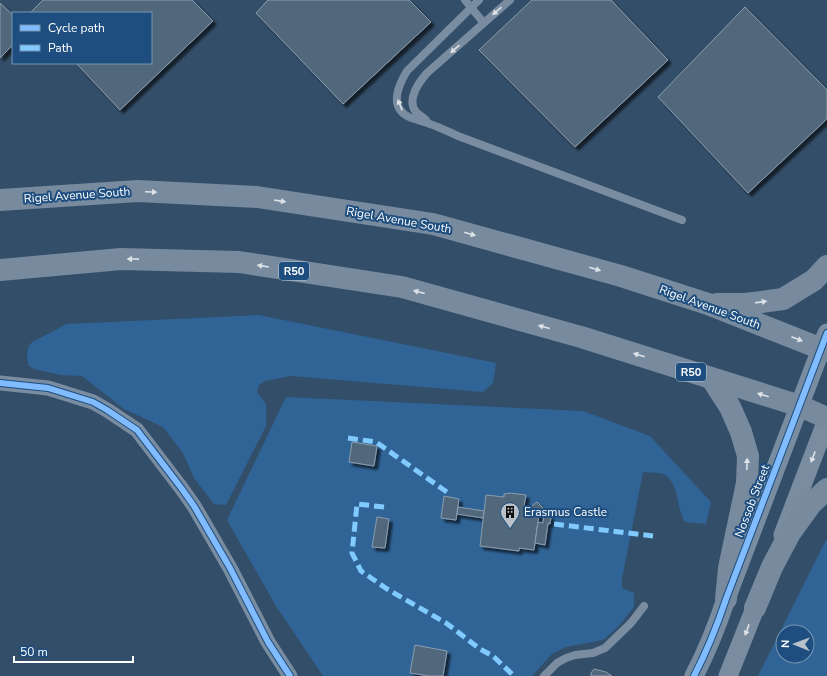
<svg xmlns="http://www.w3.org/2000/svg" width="827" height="676" viewBox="0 0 827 676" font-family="'Nunito Sans',sans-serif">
  <defs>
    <filter id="shadow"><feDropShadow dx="3.5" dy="3.5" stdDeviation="1" flood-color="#0009"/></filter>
  </defs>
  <rect width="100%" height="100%" fill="#334e69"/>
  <!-- green -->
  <g fill="#306497" fill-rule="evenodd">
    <path d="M259,315l237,48 -3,20 -10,9 -192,-16 -26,5 -6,4 -2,7 9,12v22l-40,79 -12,-1 -20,-26 -11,-25 -20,-26 -39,-18 -42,-33 -21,-1 -27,-6 -5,-3 -2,-6 1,-12 4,-6 35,-18z"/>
    <path d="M286,397l297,14 67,25 61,66 -5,22 -21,-2c-9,-14 -5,-37 -20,-47 -5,-3 -16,-2 -22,-3l-21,107v9l12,5v14l-17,21 -14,12 -37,7 -14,7 -20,22h-209l-47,-70 -49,-86z"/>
    <path d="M826,540h1v136h-69zM783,632h24v24h-24z"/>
  </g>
  <!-- building -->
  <g fill="#51677c" stroke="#8c9dae" filter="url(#shadow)">
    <path d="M43,0h149l21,21 -93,89 -44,-47h75v-50h-121z"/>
    <path d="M268,0h141l22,22 -88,82 -87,-91z"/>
    <path d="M532,0h79l57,60 -93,87 -96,-97z"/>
    <path d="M0,3l13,12v30l-13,13z"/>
    <path d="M745,7l82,83v29l-79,74 -90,-96z"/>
    <path d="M352,442l25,4 -3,20 -25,-4z"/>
    <path d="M510,493l16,2 -2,11 7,1 6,-5 7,7 -5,5 -5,36 -15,-2v3l-39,-5 6,-51 18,2v-3z"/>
    <path d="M444,496l15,3 -3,21 -15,-2z"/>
    <path d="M458,507l26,4 -1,7 -26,-4z"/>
    <path d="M544,515l7,1 -1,8 -2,-1 -3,22 -10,-2 3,-21 5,1z"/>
    <path d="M377,517l12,2 -4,29 -13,-1z"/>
    <path d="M415,645l32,6 -4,25h-14l-19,-3z"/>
    <path d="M594,669l12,3 6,4h-21v-3z"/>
  </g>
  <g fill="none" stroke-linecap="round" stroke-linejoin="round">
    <!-- service -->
    <g stroke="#798ca0" stroke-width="8">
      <path d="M465,0l18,22"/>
      <path d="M479,0l-72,71c-8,13 -19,36 2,46 6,3 14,4 21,7 9,3 19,8 28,12l224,84"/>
      <path d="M426,120c-3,-3 -7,-5 -10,-8 -10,-12 3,-30 11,-39l83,-73"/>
      <path d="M544,676l13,-13 9,-5 9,-3 18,-2 12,-5 26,-25 13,-17"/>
    </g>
    <!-- minor -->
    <path stroke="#798ca0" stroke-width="15" d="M0,383l48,5 45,14 14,8 30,20 45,59 12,17 36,62 38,74 22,34"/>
    <!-- tertiary -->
    <g stroke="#798ca0" stroke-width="19">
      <path d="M783,535l44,-115"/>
      <path d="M694,676c13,-25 23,-50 32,-77l101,-266"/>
      <path d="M728,676l33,-83"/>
    </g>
    <!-- primary -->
    <g stroke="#778a9e" stroke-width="22">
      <path d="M0,200l138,-9 119,6 176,27 188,52 87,28 119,47"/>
      <path d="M0,270l121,-11 118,3 163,25 179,50 219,69 27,12"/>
      <path d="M717,304h29l37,-5 31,-19 13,-14"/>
      <path d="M712,379l18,28 11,25 7,24 -1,27 -18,85 -3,31"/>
      <path d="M755,608l17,-41 18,-34 21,-29 16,-15"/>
    </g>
    <!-- quiet -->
    <g stroke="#80caff" stroke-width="5" stroke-dasharray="10 5" stroke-linecap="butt">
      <path d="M348,438l28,4 75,53"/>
      <path d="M384,507l-27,-3 -5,49 9,18 26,18 59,34 34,26 13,7 21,20"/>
      <path d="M554,524l99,12"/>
    </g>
    <!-- cycleway casing -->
    <g stroke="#1d4e7f" stroke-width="8">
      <g id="cycleway">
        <path d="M0,383l48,5 45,14 14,8 30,20 45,59 12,17 36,62 38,74 22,34"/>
        <path d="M694,676c13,-25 23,-50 32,-77l101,-266"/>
      </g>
    </g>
    <!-- cycleway -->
    <use href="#cycleway" stroke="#80bcff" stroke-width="6"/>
  </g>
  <!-- one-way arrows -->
  <defs><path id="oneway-solid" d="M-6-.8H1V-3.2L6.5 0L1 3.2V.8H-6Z"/></defs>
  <g fill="#dee2e7">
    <use href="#oneway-solid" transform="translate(497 11) rotate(140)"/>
    <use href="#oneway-solid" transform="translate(455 49) rotate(139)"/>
    <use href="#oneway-solid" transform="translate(400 105) rotate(-112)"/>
    <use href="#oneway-solid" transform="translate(813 457) rotate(111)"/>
    <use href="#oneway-solid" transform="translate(747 630) rotate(110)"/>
  </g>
  <g fill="#dde2e7">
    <use href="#oneway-solid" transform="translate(151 192) rotate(3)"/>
    <use href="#oneway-solid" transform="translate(280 201) rotate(9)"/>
    <use href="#oneway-solid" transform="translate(470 234) rotate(16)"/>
    <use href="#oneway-solid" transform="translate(133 259) rotate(-179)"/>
    <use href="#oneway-solid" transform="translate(263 266) rotate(-171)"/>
    <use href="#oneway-solid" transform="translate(595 269) rotate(16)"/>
    <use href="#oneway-solid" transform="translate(419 292) rotate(-165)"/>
    <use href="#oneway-solid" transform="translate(761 302) rotate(-8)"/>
    <use href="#oneway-solid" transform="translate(544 327) rotate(-165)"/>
    <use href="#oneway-solid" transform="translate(797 339) rotate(21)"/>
    <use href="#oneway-solid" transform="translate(639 355) rotate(-162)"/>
    <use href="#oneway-solid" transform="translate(763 395) rotate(-163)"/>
    <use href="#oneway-solid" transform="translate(747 464) rotate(-88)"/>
  </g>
  <!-- icons -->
  <defs>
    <g id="building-pin" transform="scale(1)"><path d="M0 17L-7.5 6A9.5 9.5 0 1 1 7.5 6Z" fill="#b8c1ca" stroke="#1d4e7f"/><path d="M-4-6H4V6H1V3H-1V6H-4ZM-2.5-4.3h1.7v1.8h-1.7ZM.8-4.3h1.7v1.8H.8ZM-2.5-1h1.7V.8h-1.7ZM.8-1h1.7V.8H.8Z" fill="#111"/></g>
  </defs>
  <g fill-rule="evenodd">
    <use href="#building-pin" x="510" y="512"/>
  </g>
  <g text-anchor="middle" stroke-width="4" stroke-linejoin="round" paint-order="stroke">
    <!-- shield labels -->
    <g fill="#1d4e7f" stroke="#bbcad9" stroke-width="1">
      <rect x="279" y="262" width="30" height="18" rx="3"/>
      <rect x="676" y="363" width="30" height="18" rx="3"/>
    </g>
    <g font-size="11" font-weight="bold" fill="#fff">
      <text x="294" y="275">R50</text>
      <text x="691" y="376">R50</text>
    </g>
    <!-- street labels -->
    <g font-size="12" fill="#fff" stroke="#1d4e7f">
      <text transform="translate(77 195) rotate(-4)" y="4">Rigel Avenue South</text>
      <text transform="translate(399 220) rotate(10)" y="4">Rigel Avenue South</text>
      <text transform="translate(710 307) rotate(20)" y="4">Rigel Avenue South</text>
      <text transform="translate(752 501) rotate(-69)" y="4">Nossob Street</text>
    </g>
    <!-- poi labels -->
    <g font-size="12" fill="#fff" stroke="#1d4e7f" text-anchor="start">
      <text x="524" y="516">Erasmus Castle</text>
    </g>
  </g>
  <!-- legend -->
  <rect x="12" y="12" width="140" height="52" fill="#1d4e7f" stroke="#7795b2"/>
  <rect x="20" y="25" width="20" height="6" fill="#80bcff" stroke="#7795b2"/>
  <text x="48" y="32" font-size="12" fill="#ffffff">Cycle path</text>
  <rect x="20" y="45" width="20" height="6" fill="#80caff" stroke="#7795b2"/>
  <text x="48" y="52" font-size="12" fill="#ffffff">Path</text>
  <!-- north arrow -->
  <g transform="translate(795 644) rotate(271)"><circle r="19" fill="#1d4e7f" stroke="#7795b2"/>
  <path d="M0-3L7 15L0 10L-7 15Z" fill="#b8c1ca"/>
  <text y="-6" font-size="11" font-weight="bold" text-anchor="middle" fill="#ffffff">N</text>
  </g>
  <!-- scale -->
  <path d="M14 656v6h119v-6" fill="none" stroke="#ffffff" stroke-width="2"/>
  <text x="20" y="656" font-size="12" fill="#ffffff" stroke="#1d4e7f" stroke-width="3" paint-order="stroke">50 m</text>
</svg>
